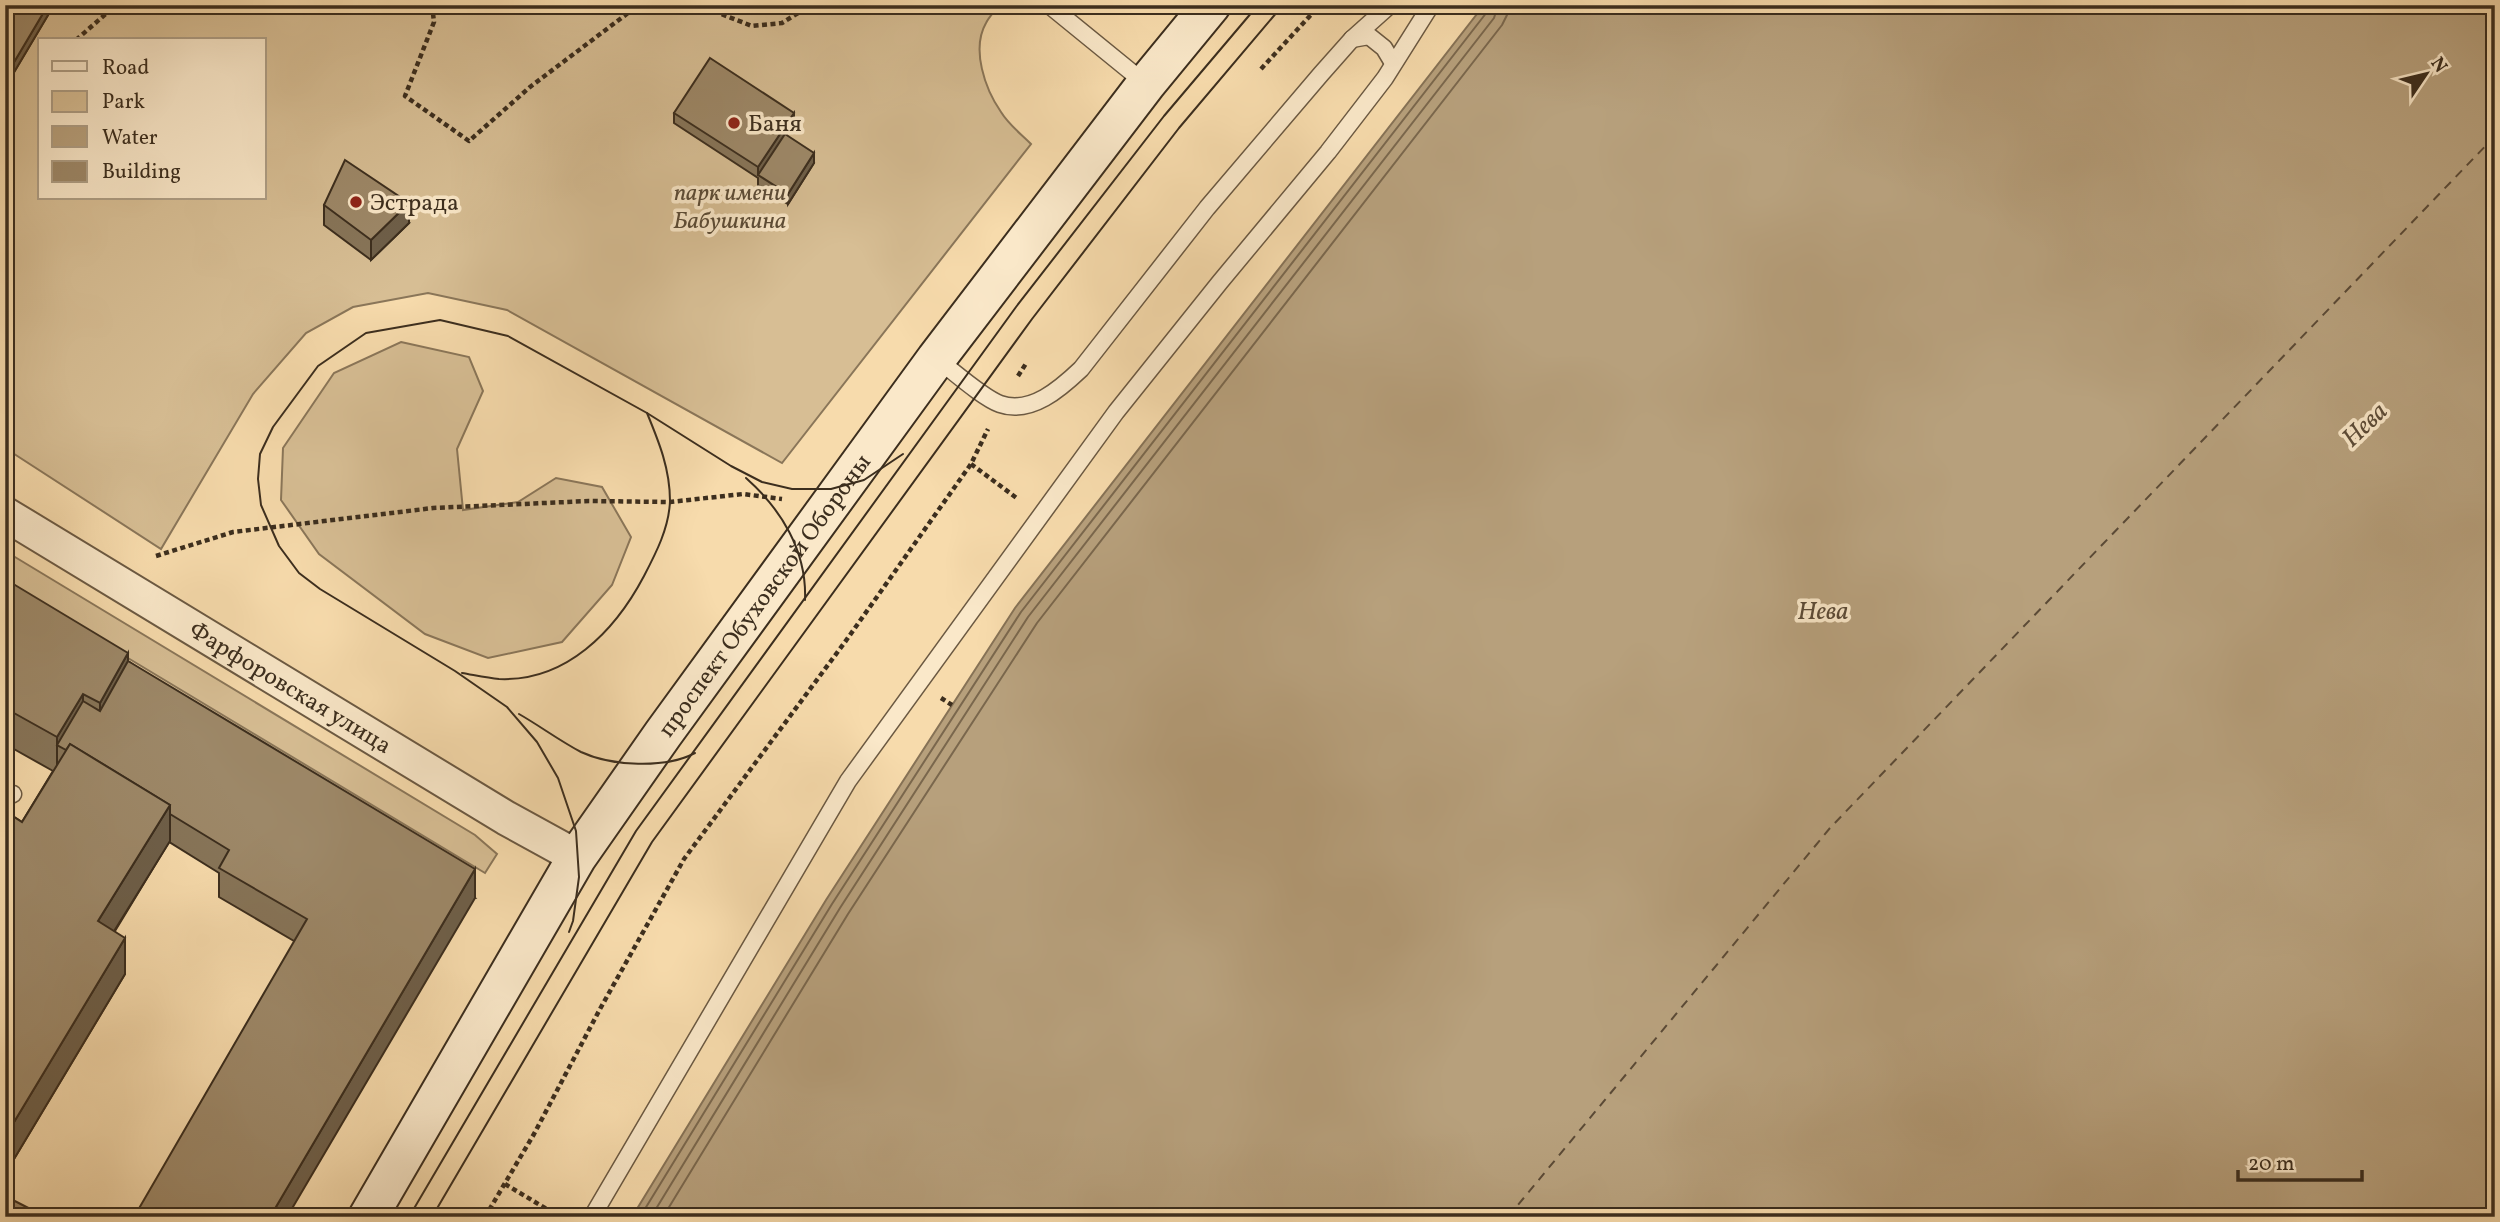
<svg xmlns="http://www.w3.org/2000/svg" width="2500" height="1222" viewBox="0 0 2500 1222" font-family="Vollkorn,serif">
  <rect width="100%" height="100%" fill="#f7dbac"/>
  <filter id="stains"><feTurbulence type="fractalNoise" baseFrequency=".00286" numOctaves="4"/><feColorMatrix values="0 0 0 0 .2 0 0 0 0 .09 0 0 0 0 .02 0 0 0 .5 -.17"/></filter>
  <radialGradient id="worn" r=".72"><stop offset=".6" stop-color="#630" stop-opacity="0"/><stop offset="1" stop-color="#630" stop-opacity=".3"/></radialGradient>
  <!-- green -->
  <g fill="#d7be94" stroke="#8a7659" stroke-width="2" fill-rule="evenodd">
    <path d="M5,5h994c-4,6 -10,12 -13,18 -15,26 -1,66 15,89 8,13 20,22 30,32l-249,319 -275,-153 -79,-17 -75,14 -47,26 -53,61 -92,155 -156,-101zM40,40h224v158h-224z"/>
    <path d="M401,342l68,15 14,34 -26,58 6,61 55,-8 38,-24 46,9 29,50 -19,48 -50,57 -74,16 -63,-24 -106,-80 -38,-54 2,-52 51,-75z"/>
    <path d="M5,551l470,284 22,19 -12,19 -480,-289z"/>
  </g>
  <!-- water -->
  <path fill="#b7a07c" stroke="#867256" stroke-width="2" d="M1484,5h1011v1212h-1863l194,-317 189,-292z"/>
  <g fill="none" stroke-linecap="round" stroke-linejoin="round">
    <!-- shore -->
    <g stroke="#7a674d" stroke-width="2">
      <path d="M640,1217l192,-313 189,-292 466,-600 2,-7"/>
      <path d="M651,1217l189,-309 188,-291 466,-599 4,-13"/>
      <path d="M663,1217l185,-303 189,-291 465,-598 5,-10 1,-10"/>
    </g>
    <!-- ferry -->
    <path stroke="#5b4a36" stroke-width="2" stroke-dasharray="9 7" stroke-linecap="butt" d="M1508,1217l322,-389 665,-692"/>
    <!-- service casing -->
    <g stroke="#6b5942" stroke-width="19">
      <g id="service">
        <path d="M1049,5l97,79"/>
        <path d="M1352,39l17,-3 15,12 9,15"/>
        <path d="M937,359c16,12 46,39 63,45 31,11 61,-16 81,-35l126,-161 114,-134 31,-35 38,-34"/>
        <path d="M5,797l8,-3"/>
        <path d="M592,1217l256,-436 268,-369 104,-130 108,-130 57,-74 46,-73"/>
      </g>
    </g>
    <!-- minor casing -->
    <g stroke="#6b5942" stroke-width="37">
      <g id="minor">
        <path id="s1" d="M5,514l501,304 71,39"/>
      </g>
    </g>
    <!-- secondary casing -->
    <g stroke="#3c2e1e" stroke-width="42">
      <g id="secondary">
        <path id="s2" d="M368,1217l209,-360 86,-123 273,-375 210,-275 65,-79"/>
      </g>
    </g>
    <!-- path -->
    <g stroke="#3c2e1e" stroke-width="4.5" stroke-dasharray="5 3.5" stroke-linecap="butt">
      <path d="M432,5l2,17 -29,74 64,45 61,-54 102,-77 15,-5"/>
      <path d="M698,5l54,21 30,-3 29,-18"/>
      <path d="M76,40l40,-35"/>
      <path d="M40,64v-1"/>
      <path d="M1261,69l59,-64"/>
      <path d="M1018,376l9,-14"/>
      <path d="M971,464l47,35"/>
      <path d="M156,556l77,-24 200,-24 156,-7 81,1 73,-8 39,5"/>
      <path d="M941,698l11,7"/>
      <path d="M505,1184l55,33"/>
      <path d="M485,1217l49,-83 66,-125 84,-150 161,-217 126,-178 17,-35"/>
    </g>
    <!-- service -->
    <use href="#service" stroke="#fae8c9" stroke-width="16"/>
    <!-- minor -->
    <use href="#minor" stroke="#fae8c9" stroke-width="33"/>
    <!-- secondary -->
    <use href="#secondary" stroke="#fae8c9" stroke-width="38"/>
    <!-- tram -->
    <g stroke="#3c2e1e" stroke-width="2">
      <path d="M746,478c35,31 61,73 59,122"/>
      <path d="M462,673c12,2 25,5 37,6 67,3 116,-48 145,-103 12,-23 25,-48 26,-75 0,-32 -11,-59 -23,-88"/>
      <path d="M519,714c21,12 41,27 62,38 30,14 84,17 114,1"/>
      <path d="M569,932l4,-11 6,-44 -3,-46 -18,-53 -21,-36 -30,-35 -52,-36 -135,-82 -21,-16 -20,-27 -18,-41 -3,-26 2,-25 13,-27 45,-61 48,-33 74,-13 68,16 139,77 84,53 31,16 30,7h39l33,-9 39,-26"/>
      <path d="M409,1217l227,-386 380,-524 148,-191 94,-111"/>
      <path d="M432,1217l220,-375 380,-523 147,-191 104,-123"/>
    </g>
  </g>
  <!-- wall -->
  <g fill="#877559" stroke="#3c2e1e" stroke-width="2">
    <path d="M5,5h49l-44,74 -5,-3z"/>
    <path d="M674,113l120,10 -8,12 28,28 -26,41 -30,-19v-7l-84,-55z"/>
    <path d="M324,205l85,18 -38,37 -47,-35z"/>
    <path d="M5,579l123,82 347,237 -181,43 -75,-44v-24l-50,-31 -54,89 10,43 -117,195 -3,-2v-356l17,11 31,-51 -48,-27z"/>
  </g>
  <!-- shaded-wall -->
  <g fill="#6e5f49" stroke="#3c2e1e" stroke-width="2">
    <path d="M48,5h6l-44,74v-10z"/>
    <path d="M794,113v10l-35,52h-1v-8z"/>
    <path d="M814,153v10l-26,41v-10z"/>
    <path d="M409,203v20l-38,37v-20z"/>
    <path d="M128,653v37l-28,50v-37z"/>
    <path d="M83,694v36l-26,15v29v-37z"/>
    <path d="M170,805v36l-72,116v-36z"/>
    <path d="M475,869v29l-188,319h-17z"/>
    <path d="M125,938v36l-117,195v-37z"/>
  </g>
  <!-- building -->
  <g fill="#9d8868" stroke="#3c2e1e" stroke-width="2">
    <path d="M5,5h43l-38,64 -5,-3z"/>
    <path d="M710,58l84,55 -36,54 -84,-54z"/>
    <path d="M785,134l29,19 -26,41 -30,-19z"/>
    <path d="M345,160l64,43 -38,37 -47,-35z"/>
    <path d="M5,579l123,74 -28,50 -17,-9 -26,43 -52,-29z"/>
    <path d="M128,661l347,208 -205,348h-136l173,-298 -88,-51 10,-18 -59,-36v-9l-100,-61 -4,6 -9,-5 26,-44 17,10z"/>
    <path d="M70,744l100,61 -72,116 27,17 -117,194 -3,-2v-319l17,11z"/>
    <path d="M5,1196l41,21h-41z"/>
  </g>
  <!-- markers -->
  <g fill="#8f2418" stroke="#fae8c9" stroke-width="2.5">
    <circle cx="734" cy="123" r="7"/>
    <circle cx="356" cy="202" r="7"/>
  </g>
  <g text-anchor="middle" stroke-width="7" stroke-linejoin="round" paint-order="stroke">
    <!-- poi labels -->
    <g font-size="24" fill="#3c2e1e" stroke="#fae8c9" text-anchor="start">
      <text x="748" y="131">Баня</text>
      <text x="370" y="210">Эстрада</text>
    </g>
    <!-- park labels -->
    <g font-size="24" font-style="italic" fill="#5b4b36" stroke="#fae8c9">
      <text x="730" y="200">парк имени<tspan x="730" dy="28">Бабушкина</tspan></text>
    </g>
    <!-- street labels -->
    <g font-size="24" fill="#3c2e1e" stroke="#fae8c9">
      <text dy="8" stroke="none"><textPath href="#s2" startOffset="738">проспект Обуховской Обороны</textPath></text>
      <text dy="8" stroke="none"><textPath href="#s1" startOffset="334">Фарфоровская улица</textPath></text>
    </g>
    <!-- water labels -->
    <g font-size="26" font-style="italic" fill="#5b4a36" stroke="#fae8c9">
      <text transform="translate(2364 424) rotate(-44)" y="9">Нева</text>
      <text x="1823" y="619">Нева</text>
    </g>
  </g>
  <!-- margin -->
  <rect width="2500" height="1222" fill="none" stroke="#f7dbac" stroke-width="28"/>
  <rect x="7" y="7" width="2486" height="1208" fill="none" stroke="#3c2e1e" stroke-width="3.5"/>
  <rect x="14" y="14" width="2472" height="1194" fill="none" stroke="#3c2e1e" stroke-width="2"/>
  <!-- legend -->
  <rect x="38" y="38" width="228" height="161" fill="#fae8c9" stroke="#ae9e85" stroke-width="2"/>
  <rect x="52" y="61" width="35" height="10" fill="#fae8c9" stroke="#ae9e85" stroke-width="2"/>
  <text x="102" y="74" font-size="21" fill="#3c2e1e">Road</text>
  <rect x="52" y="91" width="35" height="21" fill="#d7be94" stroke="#ae9e85" stroke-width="2"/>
  <text x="102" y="108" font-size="21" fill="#3c2e1e">Park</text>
  <rect x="52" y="126" width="35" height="21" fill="#b7a07c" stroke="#ae9e85" stroke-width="2"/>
  <text x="102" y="144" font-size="21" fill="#3c2e1e">Water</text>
  <rect x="52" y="161" width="35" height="21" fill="#9d8868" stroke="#ae9e85" stroke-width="2"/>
  <text x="102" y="178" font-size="21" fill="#3c2e1e">Building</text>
  <!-- north arrow -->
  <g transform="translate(2426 74) rotate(55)" stroke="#fae8c9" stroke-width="5" paint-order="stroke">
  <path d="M0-5L12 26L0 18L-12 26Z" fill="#3c2e1e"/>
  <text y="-10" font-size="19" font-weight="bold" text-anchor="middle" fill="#3c2e1e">N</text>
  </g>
  <!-- scale -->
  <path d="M2238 1170v10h124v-10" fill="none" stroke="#3c2e1e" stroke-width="3.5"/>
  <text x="2248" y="1170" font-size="21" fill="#3c2e1e" stroke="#fae8c9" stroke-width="5" paint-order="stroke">20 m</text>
  <rect width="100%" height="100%" filter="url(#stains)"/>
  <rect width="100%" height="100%" fill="url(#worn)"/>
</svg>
